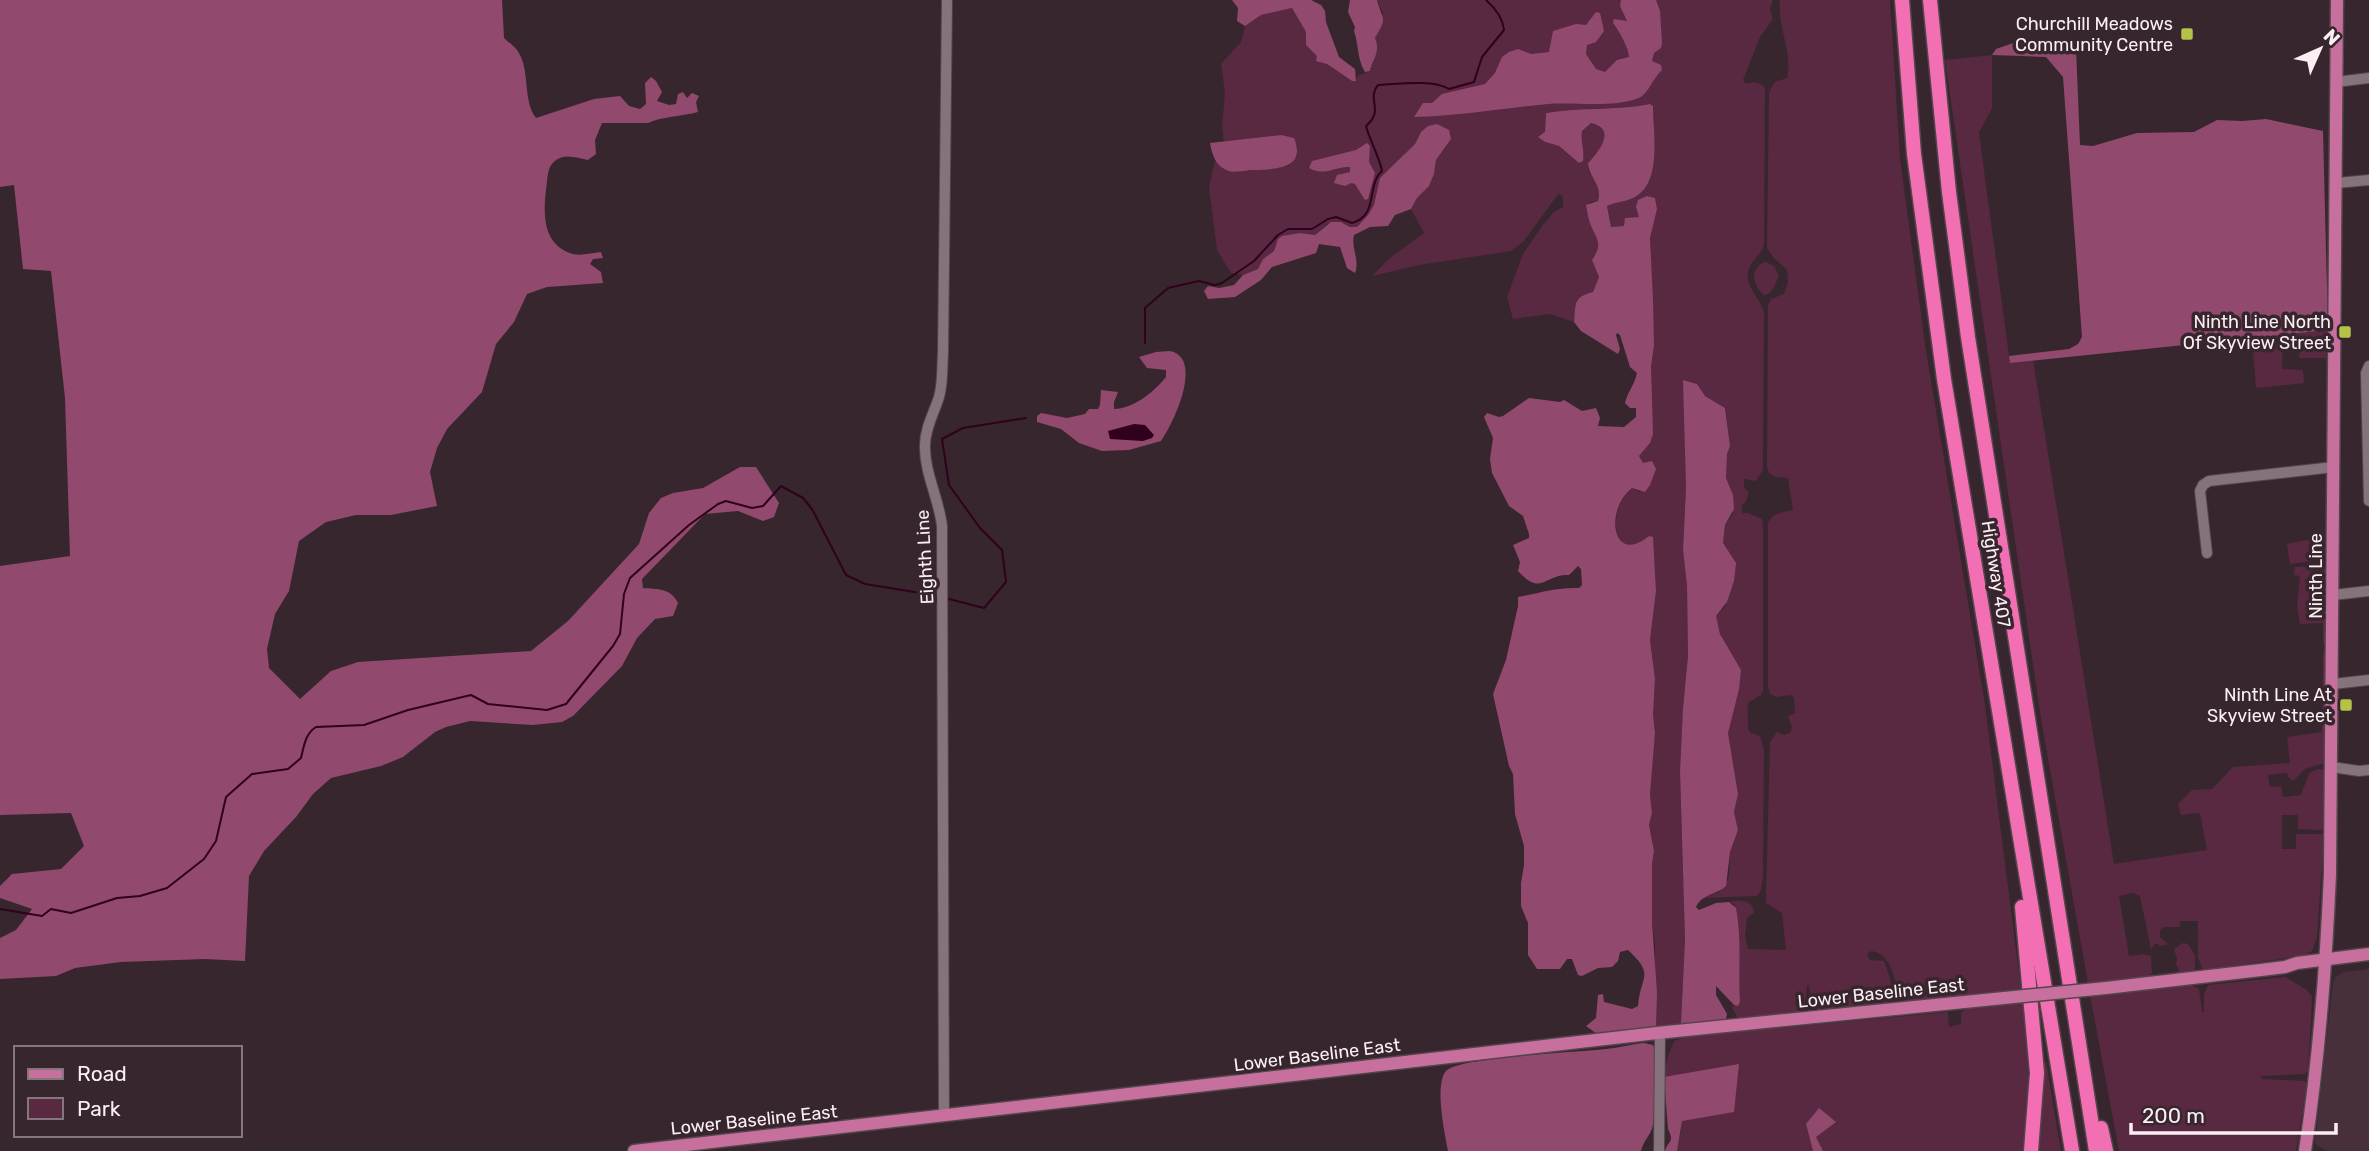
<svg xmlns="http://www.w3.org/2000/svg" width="2369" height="1151" viewBox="0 0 2369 1151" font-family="Rubik,sans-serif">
  <rect width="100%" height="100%" fill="#37262e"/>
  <!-- built -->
  <path fill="#47303b" d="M2369,969v182h-42l-12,-7 18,-161 2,-6 9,-5z"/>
  <!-- green -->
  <g fill="#582941">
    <path d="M1377,0h396l-3,8 3,11 -13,18 -17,43 3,4c8,-3 14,-2 19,4l-1,157c-3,9 -9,12 -13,20 -11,18 8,30 13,47l-1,158 -7,11 -12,-2v9l5,4 -3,9 -4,4v8h6l14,6 1,10v161l-2,5 -12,7c-3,8 0,18 -1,27l3,4 9,3 4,15 -1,126 -2,13 -4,6 -55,2 17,-6 10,-15 1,-25 8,-22 -4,-18 4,-18 -10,-61 13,-63c-9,-17 -24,-34 -25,-54l9,-9 9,-26 -11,-38 2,-18 8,-11v-19l-7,-17 1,-24 3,-8 -4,-33 -1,-5 -20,-12 -8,-12 -13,-4 2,108 -3,62 4,35 1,71 -5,52 -3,63 5,168 -4,84 -27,6 1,-86 -3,-21v-58l2,-13 -5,-26 3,-12 -2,-18 5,-62 -2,-18 2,-36 -5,-39 6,-49 -3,-53 -4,-2c-37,30 -44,-26 -17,-48l8,4 3,-29 -4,-3v-4l11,-13 1,-76 3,-22 -4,-107 7,-29 -2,-11 -8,-2 -7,21 -16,9 -13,1 -4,-21c8,-4 18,-4 26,-8 30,-13 20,-66 20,-92l-4,-2c-34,7 -69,3 -103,9l-1,29 14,4 20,17 5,-6 -4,-18 2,-8 9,-8c16,4 16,18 7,30 -3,4 -10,7 -10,12 -2,11 16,19 10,36l-8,1c0,6 -1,13 0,19 3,18 16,17 2,39l7,17 -6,15c-21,5 -17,11 -19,30l-24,-8 -37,5 -6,-22 16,-43 19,-28 12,-14 9,-5v-10l-4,-4 -36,49 -12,9 -92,14 -47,11 18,-18 34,-25 -13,-24 6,-11 12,-12 5,-12 2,-14 15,-21 -30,-7 -6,12 -34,34 -7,27 -6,10 -11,12h-7l-9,-5 -14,2 -12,11 -15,-2 -22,6 -4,12 -11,8 -5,10 -15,6 -12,-2 -14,-23 -8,-63 6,-26 10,9 10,2 54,-6 5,-7 3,-13 -16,-11 -57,7 -2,-16 3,-33 -4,-29 20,-22 4,-16 16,-11 31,-7 14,24v13l21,19 25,17h4l1,-5 13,-5c3,-13 11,-19 5,-33l8,-25z"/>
    <path d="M1780,0h110l10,159 26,192 59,354 36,285 -117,11 -4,-4c-6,-18 -8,-43 -29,-46l-4,3 3,6 14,1 6,17 3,24 -4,3 -76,8 -4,-28 -2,1 -2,27 -61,7 -6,-2 -6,-10 2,-3 4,1 2,-4 -6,-98 -5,-2c10,-3 25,-2 25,11l-7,5 -2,18 3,13 38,1 -4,-37 -16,-10v-6l4,-155 7,-10 7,3 6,-2 2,-5 -4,-12 7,-3 -1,-15 -3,-3 -15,2 -6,-3 -2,-8v-163c5,-11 14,-10 25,-13l-5,-32 -13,-1 -6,-4 -2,-7 1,-160 3,-7 13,-5 4,-12 -1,-12 -14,-13 -6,-9 2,-156 6,-10 12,-4c6,-27 -10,-51 -7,-78z"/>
    <path d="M1992,55v53l-13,25 30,223 1,7 23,-3 81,504 93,-14 -7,-37 -19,2 -3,-11 14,-14 20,-1 21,-22 57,-4 -3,-26 35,-5 1,-81 3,3 -1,109 -20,6 -12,12 -5,-4 -1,-4 -19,2 2,12 11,-1 2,11 18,-2 8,-22 9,-4 7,1 -1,58 -3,2 -23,-1v-14h-16v34h14v-15h28l-7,104 -5,13 -10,5 -99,14 -5,-12v-37h-18v6h-16l-4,3v7l8,7 -7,2 -6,-3 -4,7 -11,-54 -7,-3 -14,3 10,60 14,-2 8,2 1,17 -3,3 -61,7 -47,-264 -96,-659z"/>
    <path d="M1766,262l8,4 5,10 -6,13 -5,5 -4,1c-12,-10 -15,-28 2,-33z"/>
    <path d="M2328,330l-2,28h-27l1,-17h-17l-1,28 21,1 1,13 -48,5 -4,-51z"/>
    <path d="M2327,536v23l-37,5 -3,-20z"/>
    <path d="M2321,565l6,2 -1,75 -3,3v-22l-23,1 -3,-18 3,-30 -6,-1 1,-8z"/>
    <path d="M2183,943l5,1 7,11v16l-15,2 -4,-9 1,-5 -3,-10z"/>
    <path d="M2285,977l22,13 5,7 -4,74 -4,3 -43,2 1,3 43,2 2,4 -11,66h-177l-29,-156 102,-10 7,4 3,23h2v-18l4,-9z"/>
    <path d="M2024,1003c4,53 7,96 0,148h-201l-17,-27 7,27h-136c1,-10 6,-23 4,-32 -10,-39 -26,-34 -7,-78l12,-4 262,-25 1,15 12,-3v-11l6,-5z"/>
    <path d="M2046,1062l15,89h-25l5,-31 1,-55z"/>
  </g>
  <!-- forest -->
  <g fill="#92496e">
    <path d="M0,0h502l2,38c4,4 10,8 13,12 14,19 5,50 19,68l58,-19 26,-3 9,10 11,3 6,-5 -1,-21 6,-6 5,4 6,11 -5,9 12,4 7,-1 2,-10 5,-2 4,6 5,-5 7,3 -3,6 2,10c-15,4 -38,5 -50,11h-46l-7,17 1,14 -8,6c-10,-2 -22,-7 -32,0 -10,7 -8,20 -10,30 -3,26 -3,55 27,64 8,2 20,-1 28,-2l2,6 -10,1 -3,5 11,8 2,11 -56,4 -20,7 -13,28 -18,22 -14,48 -35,37 -10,19 -7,24 7,34 -46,9h-35l-30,7 -27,19 -10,50 -14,23 -8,35 2,19 31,31 31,-28 27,-9 173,-11 37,-30 71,-77 10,-31 12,-15 12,-5 30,-5 37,-21h16l23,36 -5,14 -11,4 -25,-10 -33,3 -63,65 1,9c14,1 28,0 35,15l-5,13 -18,3 -18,19 -15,28 -49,50 -11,6 -29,3 -63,-4 -24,6 -11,5 -32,25 -22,9 -50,12 -18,16 -17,23 -32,34 -15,25 -4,85 -40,-2 -84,3 -46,6 -19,8 -56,3v-41l16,-8 16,-21 -32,-11v-12l12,-12 49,-5 23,-23 -13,-33 -71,2v-249l70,-10 -5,-158 -14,-127 -28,-2 -9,-84 -14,2z"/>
    <path d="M1232,0h79l10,5 4,6 1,11 13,35 16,12 1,12h-4l-25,-17 -11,-3 1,-5 -11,-11v-13l-14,-24 -31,7 -16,11 -8,-5 1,-13z"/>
    <path d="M1350,0h27c6,22 11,16 -2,38 6,14 -2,20 -5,33l-5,1c-8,-13 -6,-26 -11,-41l1,-4 -7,-15z"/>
    <path d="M1621,0h35l4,11 2,32 -1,5 -7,5 -2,8 9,4 1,5c-9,8 -14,24 -23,28 -26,10 -63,4 -91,6 -45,4 -88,12 -134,13l9,-14h9l10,-9 43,-10 10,-11 7,-16 7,-5 9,-3 13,5 18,-2 4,-21 23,-7 10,1 10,-13 4,1 4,18 -8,11 -9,3 -1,9 10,15 9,3 12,-12 12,-3c0,-9 -10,-26 -16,-34l1,-4 13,2 -7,-15z"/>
    <path d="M2061,39l1,10 14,-1 4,97 13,1 44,-13 57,-1 23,-12 25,1 24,-2 57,12 5,199 -318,33 -1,-7 60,-7 9,-5 4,-7 -19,-260 -17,-20 -54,-2 4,-6 26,-9z"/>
    <path d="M1650,104l3,2c0,26 10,79 -20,92 -8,4 -18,4 -26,8l4,21 13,-1 1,-8 14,-1 -3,-10 2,-7 9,-4 8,2 2,11 -7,29 3,62 1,45 -3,22 2,67 -3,9 -11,13 4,7 9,-2 4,8 -6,16 -5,7 -13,-4c-28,22 -20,78 17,48l4,1 3,54 -6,49 5,39 -2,36 2,18 -5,62 2,18 -3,12 5,26 -2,13v58l5,71 -1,32 -2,4 -57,5 -11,-8 10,-8 2,-23 5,-1 1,8 28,7 6,-3c2,-30 18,-30 -10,-56l-8,2 -2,9 -6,6 -14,1 -16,8 -4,-1 -6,-16h-5l-7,10h-23l-9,-14v-32l-7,-17v-23l3,-18v-19l-9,-32 -2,-40 -4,-8 -16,-72 13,-34 12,-54v-9c21,-4 40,-10 61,-9l3,-3 -1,-16 -3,-3 -9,9c-25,-1 -27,22 -51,-4l2,-9 -7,-17 16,-7v-4l-6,-18 -14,-10 -17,-33 -2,-14 3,-21 -9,-21 3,-4 12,4 4,-1 26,-18 31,4 4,-2 18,11 14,-3 4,10 -2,8 26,1 12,-10v-9h-6l-5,-5c3,-12 9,-17 12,-30l-7,-6 -10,-32 -3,-2 -1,2 4,14 -2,5 -37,-23 -7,-9c2,-19 -1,-25 19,-30l6,-15 -7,-17c12,-18 4,-20 -2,-37 -2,-6 -3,-12 -4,-18l12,-4c5,-16 -10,-24 -10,-38 11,-11 29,-34 3,-40l-9,8c-2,10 3,20 1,30l-4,2 -20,-17 -14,-4 -7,-5 7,-5 1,-19c34,-6 69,-2 104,-9z"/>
    <path d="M1437,124l12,6 2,9 -15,21 -2,14 -5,12 -12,12 -6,11 -16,6 -7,11 -18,1 -16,8c-3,14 6,25 1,38l-8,-5 -7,-21 -21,-3 -3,9 -44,14 -11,13 -26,17 -27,2 -4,-8 4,-5 11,2 15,-3 9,-10 15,-6 5,-10 11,-8 4,-12 4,-3 18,-3 15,2 16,-13h10l9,5h7l11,-12 6,-10 6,-27 35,-34 6,-12 7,-6z"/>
    <path d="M1281,135l13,3c13,32 -20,31 -40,32 -9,0 -20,4 -28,0 -11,-5 -14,-16 -16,-27z"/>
    <path d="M1367,143l3,3 -1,16 6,11 -7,26 -3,1 -10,-16 -4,-1 -6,3 -11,-3 3,-8 13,-3v-5c-15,-1 -25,10 -41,1l3,-7 44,-11z"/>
    <path d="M1170,351c34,7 4,72 -9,90l-32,9 -27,1 -23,-8 -18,-14 -24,-7v-6l4,-3 26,5 18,-4 4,-5h9l2,-4 1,-15 17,2 -4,10v7c19,0 40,-17 52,-32v-7l-19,-2 -8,-11 17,-5z"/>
    <path d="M1683,380l14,4 8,12 20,12 5,38 -3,8 -1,24 7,17 1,14 -9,16 -2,18 13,20 -2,18 -7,21 -11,14 4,18 21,36 -2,19 -11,44 10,61 -4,18 4,18 -8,22 -4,34c-10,9 -24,8 -30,21l3,3 17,-7 13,-1 7,6c6,31 2,63 4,94l-2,4 -4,-1 -18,-19v9l11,19 -1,5 -13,4h-32l4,-84 -5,-168 3,-63 5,-52 -1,-71 -4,-35 3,-62z"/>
    <path d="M1644,1043l9,2 2,4c0,25 1,51 -2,76 -2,10 -10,16 -12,26h-193c-3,-17 -14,-66 -2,-80 11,-14 136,-19 160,-22 13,-1 25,-5 38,-6z"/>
    <path d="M1739,1064l-5,48 -52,9 -5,30h-12c3,-11 10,-8 3,-22l-4,-52z"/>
    <path d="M1819,1108l17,14 -20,15 7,14h-10l-7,-27z"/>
  </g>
  <!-- water -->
  <path fill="#30001c" d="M1134,424l11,1 9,10 -2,3 -9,3 -33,-2 -2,-8z"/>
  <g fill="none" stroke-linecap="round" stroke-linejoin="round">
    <!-- stream -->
    <g stroke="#30001c" stroke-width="2">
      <path d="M1145,343v-35l23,-20 31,-7 16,4 7,-2 32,-22 24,-26 10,-6h24l16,-10 8,-2 16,6c27,-7 14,-38 30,-52 -3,-15 -12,-30 -16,-45 19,-16 0,-27 12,-41 19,-1 56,-6 71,4l25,-7 8,-25 22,-27c-1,-13 -9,-22 -18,-30"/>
      <path d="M945,598l39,10 22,-26 -4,-32 -22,-22 -31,-43 -7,-46 21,-11 63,-10"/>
      <path d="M0,909l42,7 9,-7 20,4 46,-15 23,-2 27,-8 37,-29 12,-18 10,-44 26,-23 36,-5 13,-11c3,-12 4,-24 15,-31l48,-2 44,-15 63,-15 17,9 59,6 19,-6 47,-58 7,-12 4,-40 6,-16 59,-53 29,-21 8,-3 26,7 11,-2 18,-20 22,12 9,11 34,66 19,9 74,12"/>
    </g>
    <!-- minor casing -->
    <g stroke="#53454b" stroke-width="12">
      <g id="minor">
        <path d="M2336,82l33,-4"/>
        <path d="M2337,183l32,-3"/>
        <path d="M2369,366l-3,7 3,128"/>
        <path d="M2207,553l-7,-62 3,-6 6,-4 125,-14"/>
        <path d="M2333,595l36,-4"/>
        <path d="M2333,684l36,-4"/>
        <path d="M2332,767l27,4 10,-1"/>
        <path d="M944,1116l-2,-590c-3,-27 -18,-54 -17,-81 0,-17 9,-32 14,-48 4,-14 3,-29 4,-44l4,-353"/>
        <path d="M1659,1151l1,-118"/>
      </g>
    </g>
    <!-- major casing -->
    <g stroke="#53454b" stroke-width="15">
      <g id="major">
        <path d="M2106,988l155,-18 24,-3 12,-4 72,-9"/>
        <path d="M634,1151l1023,-118 347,-35"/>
        <path d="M2305,1151c14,-92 21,-184 25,-277l7,-874"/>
      </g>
    </g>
    <!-- highway casing -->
    <g stroke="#53454b" stroke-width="17">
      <g id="highway">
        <path d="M1902,0l12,154 30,225 128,772"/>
        <path d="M1930,0l19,192 19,145 128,814"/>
        <path d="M2022,907l15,166 -6,78"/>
        <path d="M2101,1128l5,23"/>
      </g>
    </g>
    <!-- minor -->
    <use href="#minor" stroke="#86727b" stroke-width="10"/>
    <!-- major -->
    <use href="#major" stroke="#c7709d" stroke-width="12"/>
    <!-- highway -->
    <use href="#highway" stroke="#f36fb3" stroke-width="14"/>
    <!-- major-bridge casing -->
    <g stroke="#53454b" stroke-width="15" stroke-linecap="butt">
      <path id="major-bridge" d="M2004,998l102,-10"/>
    </g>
    <!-- major-bridge -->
    <use href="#major-bridge" stroke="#c7709d" stroke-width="12"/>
  </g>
  <!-- markers -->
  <g fill="#b4c24a" stroke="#37262e" stroke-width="2.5">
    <rect x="2180" y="27" width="14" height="14" rx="3.5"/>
    <rect x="2338" y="325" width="14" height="14" rx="3.5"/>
    <rect x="2339" y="698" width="14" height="14" rx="3.5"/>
  </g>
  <g text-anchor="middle" stroke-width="7" stroke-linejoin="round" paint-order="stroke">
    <!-- poi labels -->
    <g font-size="18" fill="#fbeff4" stroke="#37262e" text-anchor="end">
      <text x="2173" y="30">Churchill Meadows<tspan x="2173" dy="21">Community Centre</tspan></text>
      <text x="2331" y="328">Ninth Line North<tspan x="2331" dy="21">Of Skyview Street</tspan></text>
      <text x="2332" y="701">Ninth Line At<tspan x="2332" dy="21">Skyview Street</tspan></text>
    </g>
    <!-- street labels -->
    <g font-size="18" fill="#fbeff4" stroke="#37262e">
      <text transform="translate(925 557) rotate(-93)" y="6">Eighth Line</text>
      <text transform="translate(1996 574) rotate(81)" y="6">Highway 407</text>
      <text transform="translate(2316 576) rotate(-90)" y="6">Ninth Line</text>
      <text transform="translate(1881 993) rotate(-6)" y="6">Lower Baseline East</text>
      <text transform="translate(1317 1055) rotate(-7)" y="6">Lower Baseline East</text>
      <text transform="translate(754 1120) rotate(-6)" y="6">Lower Baseline East</text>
    </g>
  </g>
  <!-- legend -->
  <rect x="14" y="1046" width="228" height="91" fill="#37262e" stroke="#85767d" stroke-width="2"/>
  <rect x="28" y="1069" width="35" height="10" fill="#c7709d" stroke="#85767d" stroke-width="2"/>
  <text x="77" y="1081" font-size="21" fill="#fbeff4">Road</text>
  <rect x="28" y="1098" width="35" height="21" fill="#582941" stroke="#85767d" stroke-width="2"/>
  <text x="77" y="1116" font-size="21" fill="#fbeff4">Park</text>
  <!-- north arrow -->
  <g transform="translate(2320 49) rotate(45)" stroke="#37262e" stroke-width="5" paint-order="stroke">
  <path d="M0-5L12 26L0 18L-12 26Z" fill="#fbeff4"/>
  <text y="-10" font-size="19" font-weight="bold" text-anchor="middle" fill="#fbeff4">N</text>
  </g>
  <!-- scale -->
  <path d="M2131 1123v10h205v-10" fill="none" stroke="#fbeff4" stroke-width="3.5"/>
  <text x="2142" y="1123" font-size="21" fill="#fbeff4" stroke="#37262e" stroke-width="5" paint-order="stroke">200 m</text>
</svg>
